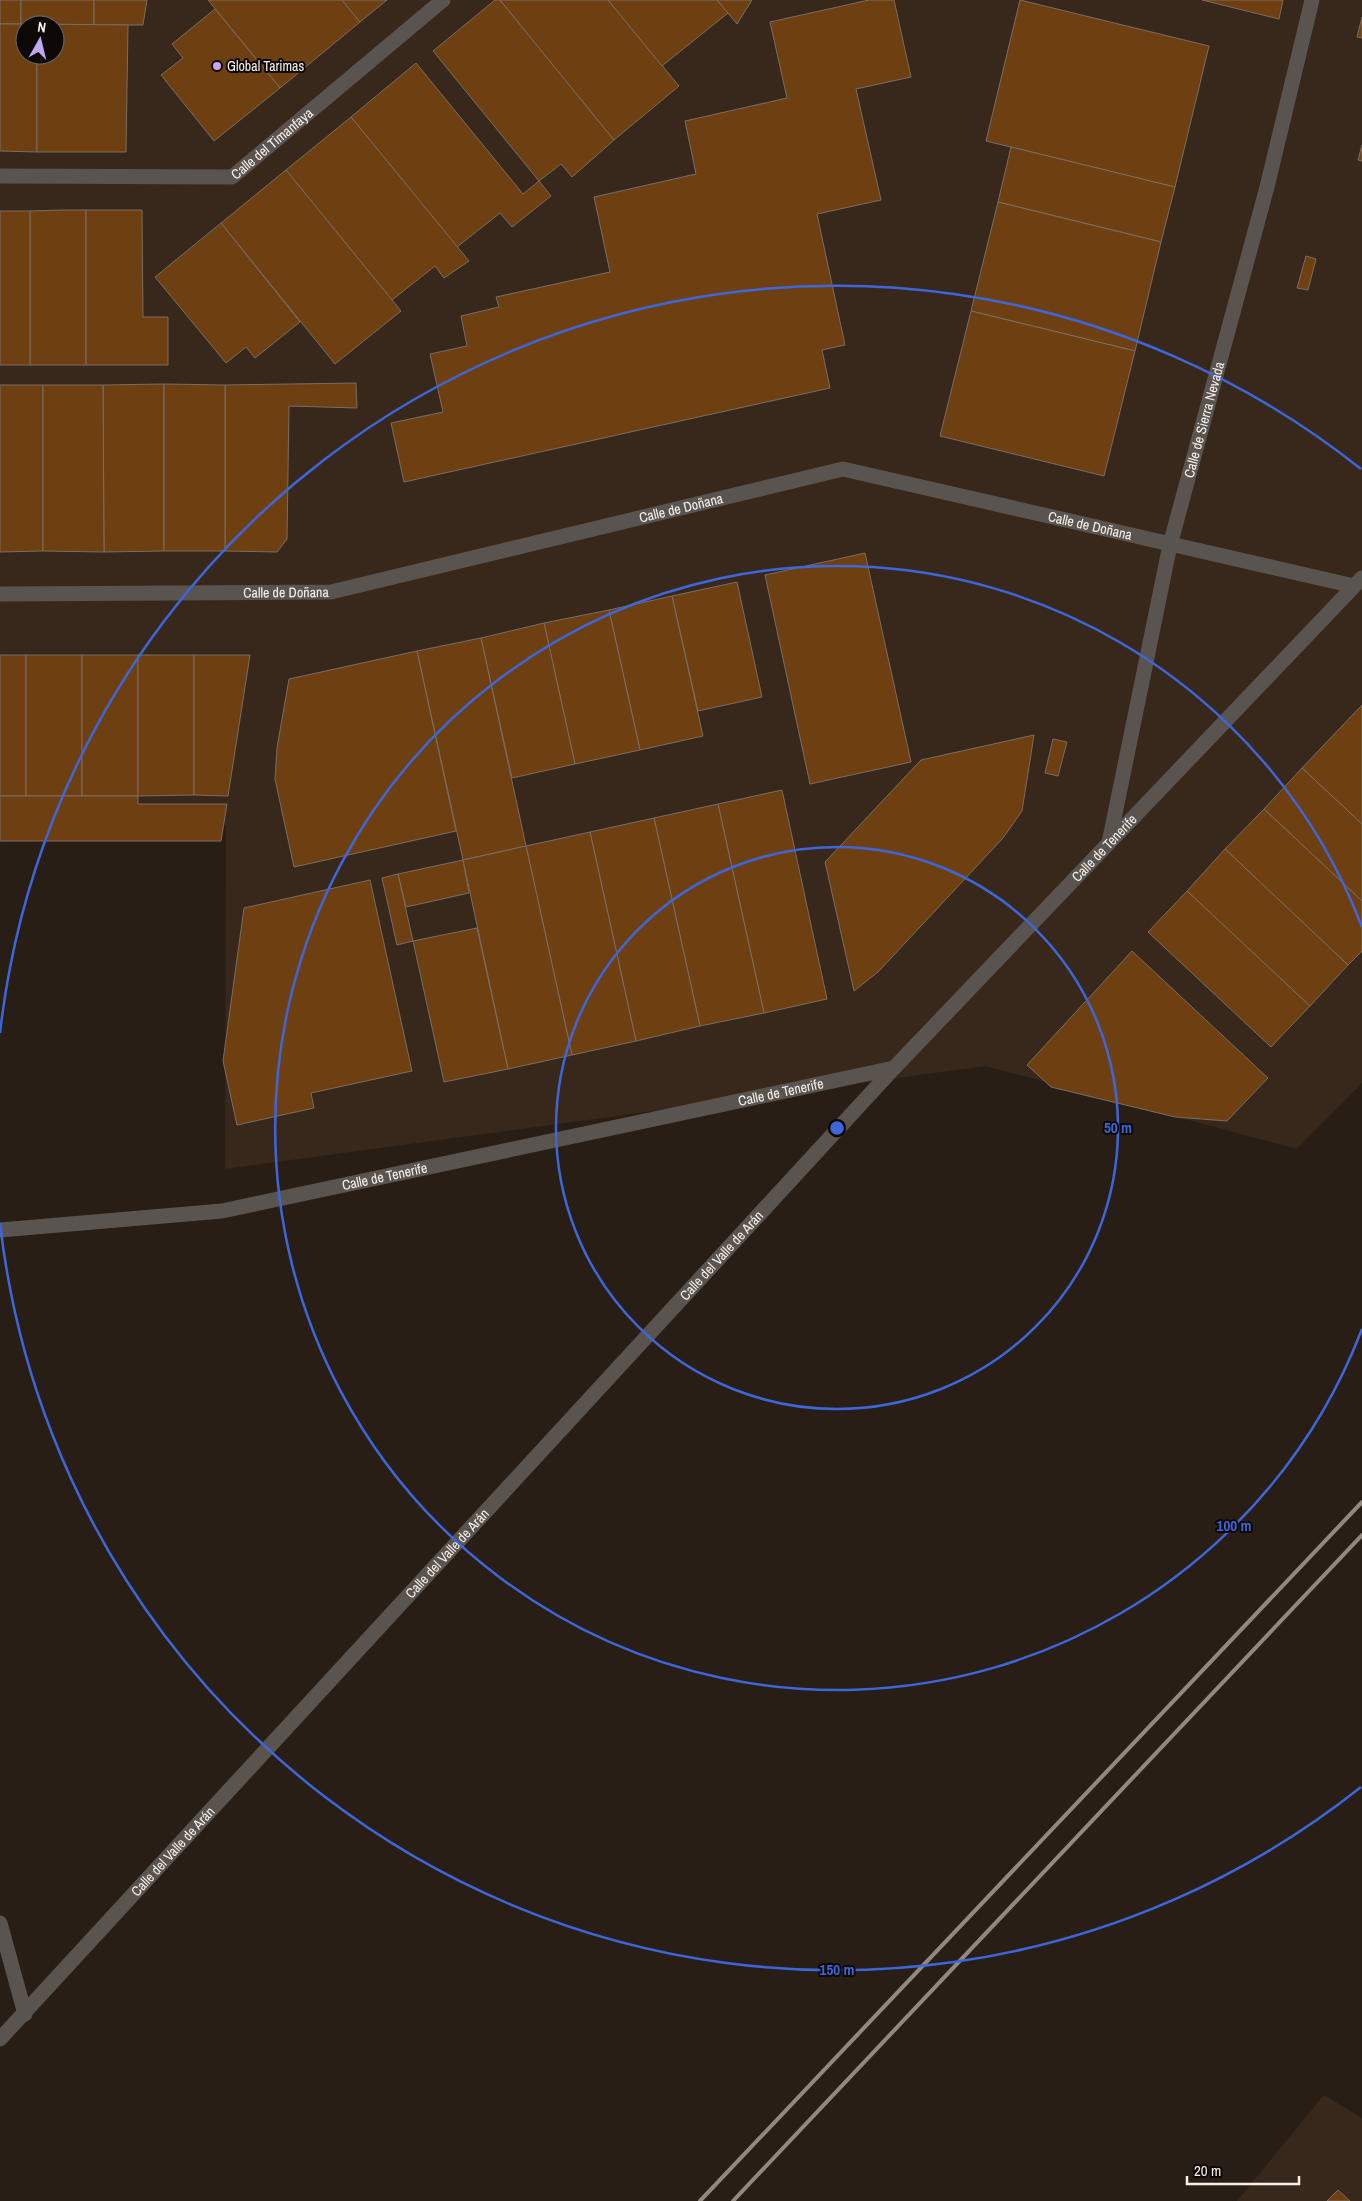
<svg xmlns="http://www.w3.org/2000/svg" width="1362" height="2201" viewBox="0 0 1362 2201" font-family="'Archivo Narrow',sans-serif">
  <rect width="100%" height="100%" fill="#291e15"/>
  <!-- built -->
  <g fill="#37281b" fill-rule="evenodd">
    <path d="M0,0h1362v1083l-65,66 -311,-83 -761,103 1,-344 -226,-8zM25,25h30v30h-30z"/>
    <path d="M1324,2095l38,23v83h-125z"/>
  </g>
  <!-- building -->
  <g fill="#6e4011" stroke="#7a6d63">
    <rect x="0" y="0" width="21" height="24"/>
    <path d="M21,0h73v25l-73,-1z"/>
    <path d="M94,0h53l-4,25h-49z"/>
    <path d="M208,0h134l18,22 -80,66z"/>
    <path d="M342,0h45l-27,22z"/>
    <path d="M495,0h5l114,140 -42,37 -11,-13 -22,17 -106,-130z"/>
    <path d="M500,0h108l71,86 -65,54z"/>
    <path d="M608,0h109l11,13 -66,53z"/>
    <path d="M717,0h35l-15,24z"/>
    <path d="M869,0h25l17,77 -55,12 25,111 -64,14 28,131 -23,5 8,38 -426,94 -13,-59 52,-11 -13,-58 37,-8 -6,-30 38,-9 -3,-10 114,-25 -16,-75 102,-23 -11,-53 102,-23 -17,-76z"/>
    <path d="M1020,0l189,46 -34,141 -189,-46z"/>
    <path d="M1202,0h81l-4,19z"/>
    <path d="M215,9l65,79 -66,53 -53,-66 22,-17 -11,-14z"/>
    <path d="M1362,17v21l-5,-1z"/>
    <path d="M0,24h37l-12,1v30h12v97l-37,-1z"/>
    <path d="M37,24l91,1 -2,127h-89v-97h18v-30z"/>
    <path d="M416,63l107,131 16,-13 12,15 -39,31 -12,-14 -43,34 -106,-130z"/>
    <path d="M351,117l118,144 -25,17 -9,-12 -43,34 -106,-130z"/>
    <path d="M1362,145v16l-4,-1z"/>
    <path d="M1011,147l164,40 -14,55 -163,-40z"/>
    <path d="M286,170l115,141 -66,53 -114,-141z"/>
    <path d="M998,202l163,40 -26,109 -164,-40z"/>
    <path d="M64,210h22v155h-56v-154z"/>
    <path d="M86,210h56l1,107h25v48h-82z"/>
    <rect x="0" y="211" width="30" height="154"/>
    <path d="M221,223l79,99 -45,36 -9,-11 -20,16 -71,-86z"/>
    <path d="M1306,256l10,3 -8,31 -11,-2z"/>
    <path d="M971,311l164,40 -31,125 -164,-40z"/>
    <path d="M356,383l1,25 -68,-2 -2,133 -10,13 -52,-1v-166z"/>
    <path d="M164,384v167l-60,1 -1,-167z"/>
    <path d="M164,384l61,1v166h-61z"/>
    <path d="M0,385h43v166l-43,1z"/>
    <path d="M43,385h60l1,167 -61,-1z"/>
    <path d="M865,553l46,209 -101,22 -45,-209z"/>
    <path d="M737,582l25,115 -64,14 -26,-115z"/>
    <path d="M672,596l31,140 -63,14 -31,-140z"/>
    <path d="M609,610l31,140 -65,14 -31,-141z"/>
    <path d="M544,623l31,141 -63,14 -31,-140z"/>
    <path d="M481,638l45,208 -63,14 -46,-209z"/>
    <path d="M417,651l39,180 -162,36 -19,-88 2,-31 12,-69z"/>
    <rect x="0" y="655" width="26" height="141"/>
    <rect x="26" y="655" width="56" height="141"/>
    <rect x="82" y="655" width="56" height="141"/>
    <path d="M138,655h56v140l-56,1z"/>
    <path d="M194,655h56l-22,141 -34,-1z"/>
    <path d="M1362,705v119l-60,-56z"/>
    <path d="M1034,735l-12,76 -19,27 -124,133 -25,20 -29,-129 96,-102z"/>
    <path d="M1053,739l14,3 -9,34 -13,-3z"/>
    <path d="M1302,768l60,56v77l-98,-92z"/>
    <path d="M782,790l45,209 -63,14 -46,-209z"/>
    <path d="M0,796h138v8h89l-6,37h-221z"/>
    <path d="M718,804l46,209 -64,13 -46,-208z"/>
    <path d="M1264,809l98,92v50l-14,14 -123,-116z"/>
    <path d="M654,818l46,208 -64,15 -46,-209z"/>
    <path d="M590,832l46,209 -64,14 -46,-209z"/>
    <path d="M526,846l46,209 -64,14 -45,-209z"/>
    <path d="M1225,849l123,116 -38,41 -123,-115z"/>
    <path d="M463,860l6,33 -63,14 -8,-33z"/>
    <path d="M398,874l15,67 -16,4 -15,-67z"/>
    <path d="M370,880l42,191 -101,22 3,15 -77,17 -14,-64 21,-153z"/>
    <path d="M1187,891l123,115 -39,41 -123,-115z"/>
    <path d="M477,928l31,141 -64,13 -31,-141z"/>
    <path d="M1132,951l136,127 -41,43 -52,-4 -124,-30 -24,-22z"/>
    <path d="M1338,2190l12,11h-23z"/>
  </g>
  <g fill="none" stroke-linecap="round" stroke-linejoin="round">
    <!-- minor -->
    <g stroke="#59544f" stroke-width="15">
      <path id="s1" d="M0,176l232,1 211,-177"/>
      <path id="s2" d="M0,594l331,-2 512,-123 511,117"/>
      <path id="s3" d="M1109,843l61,-298 97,-358 45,-187"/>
      <path id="s4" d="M0,1230l222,-19 672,-143 468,-490"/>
      <path d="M0,1923l25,91"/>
      <path id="s5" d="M0,2039l894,-971"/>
    </g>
    <!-- rail -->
    <g stroke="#918881" stroke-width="4">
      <path d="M700,2201l662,-699"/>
      <path d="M733,2201l629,-666"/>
    </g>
  </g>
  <!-- distance rings -->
  <g fill="none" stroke="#3e66db" stroke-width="2.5">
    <circle cx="837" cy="1128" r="281"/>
    <path d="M1362 1329A562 562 0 1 1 1362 927"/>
    <path d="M1361 1787A842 842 0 0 1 0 1223M0 1033A842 842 0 0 1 1361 469"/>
  </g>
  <!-- markers -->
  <circle fill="#c2a8f3" stroke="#0e0906" stroke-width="2" cx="217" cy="66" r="5"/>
  <g text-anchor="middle" stroke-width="4" stroke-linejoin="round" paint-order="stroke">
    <!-- poi labels -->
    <g font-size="14" fill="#f8f1eb" stroke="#0e0906" text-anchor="start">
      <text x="227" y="71">Global Tarimas</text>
    </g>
    <!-- street labels -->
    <g font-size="14" fill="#f8f1eb" stroke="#0e0906">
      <text dy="5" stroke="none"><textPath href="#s1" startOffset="284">Calle del Timanfaya</textPath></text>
      <text dy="5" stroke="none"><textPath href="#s3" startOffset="434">Calle de Sierra Nevada</textPath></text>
      <text dy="5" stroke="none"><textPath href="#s2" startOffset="691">Calle de Doñana</textPath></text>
      <text dy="5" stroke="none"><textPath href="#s2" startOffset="1111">Calle de Doñana</textPath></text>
      <text dy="5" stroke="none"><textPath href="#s2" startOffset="286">Calle de Doñana</textPath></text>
      <text dy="5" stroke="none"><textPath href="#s4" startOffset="1214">Calle de Tenerife</textPath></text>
      <text dy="5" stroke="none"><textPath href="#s4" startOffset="794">Calle de Tenerife</textPath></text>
      <text dy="5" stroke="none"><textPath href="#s4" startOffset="389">Calle de Tenerife</textPath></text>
      <text dy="5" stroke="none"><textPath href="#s5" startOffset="1065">Calle del Valle de Arán</textPath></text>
      <text dy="5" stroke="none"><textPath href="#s5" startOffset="660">Calle del Valle de Arán</textPath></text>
      <text dy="5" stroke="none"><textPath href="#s5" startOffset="255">Calle del Valle de Arán</textPath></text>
    </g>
  </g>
  <circle cx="837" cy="1128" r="8" fill="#3e66db" stroke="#0e0906" stroke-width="2.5"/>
  <g font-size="15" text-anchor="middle" font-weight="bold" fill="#3e66db" stroke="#0e0906" stroke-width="4" stroke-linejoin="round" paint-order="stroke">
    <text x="1118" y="1133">50 m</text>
    <text x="1234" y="1531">100 m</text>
    <text x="837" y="1975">150 m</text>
  </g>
  <!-- north arrow -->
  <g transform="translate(40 40) rotate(8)"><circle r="24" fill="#0e0906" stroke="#6c6662"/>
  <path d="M0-4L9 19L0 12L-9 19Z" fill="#c2a8f3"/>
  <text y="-8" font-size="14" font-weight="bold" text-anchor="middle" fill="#f8f1eb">N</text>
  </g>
  <!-- scale -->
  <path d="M1187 2176v8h112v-8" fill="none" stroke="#f8f1eb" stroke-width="2.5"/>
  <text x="1194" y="2176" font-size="15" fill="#f8f1eb" stroke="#0e0906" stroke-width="4" paint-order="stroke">20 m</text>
</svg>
